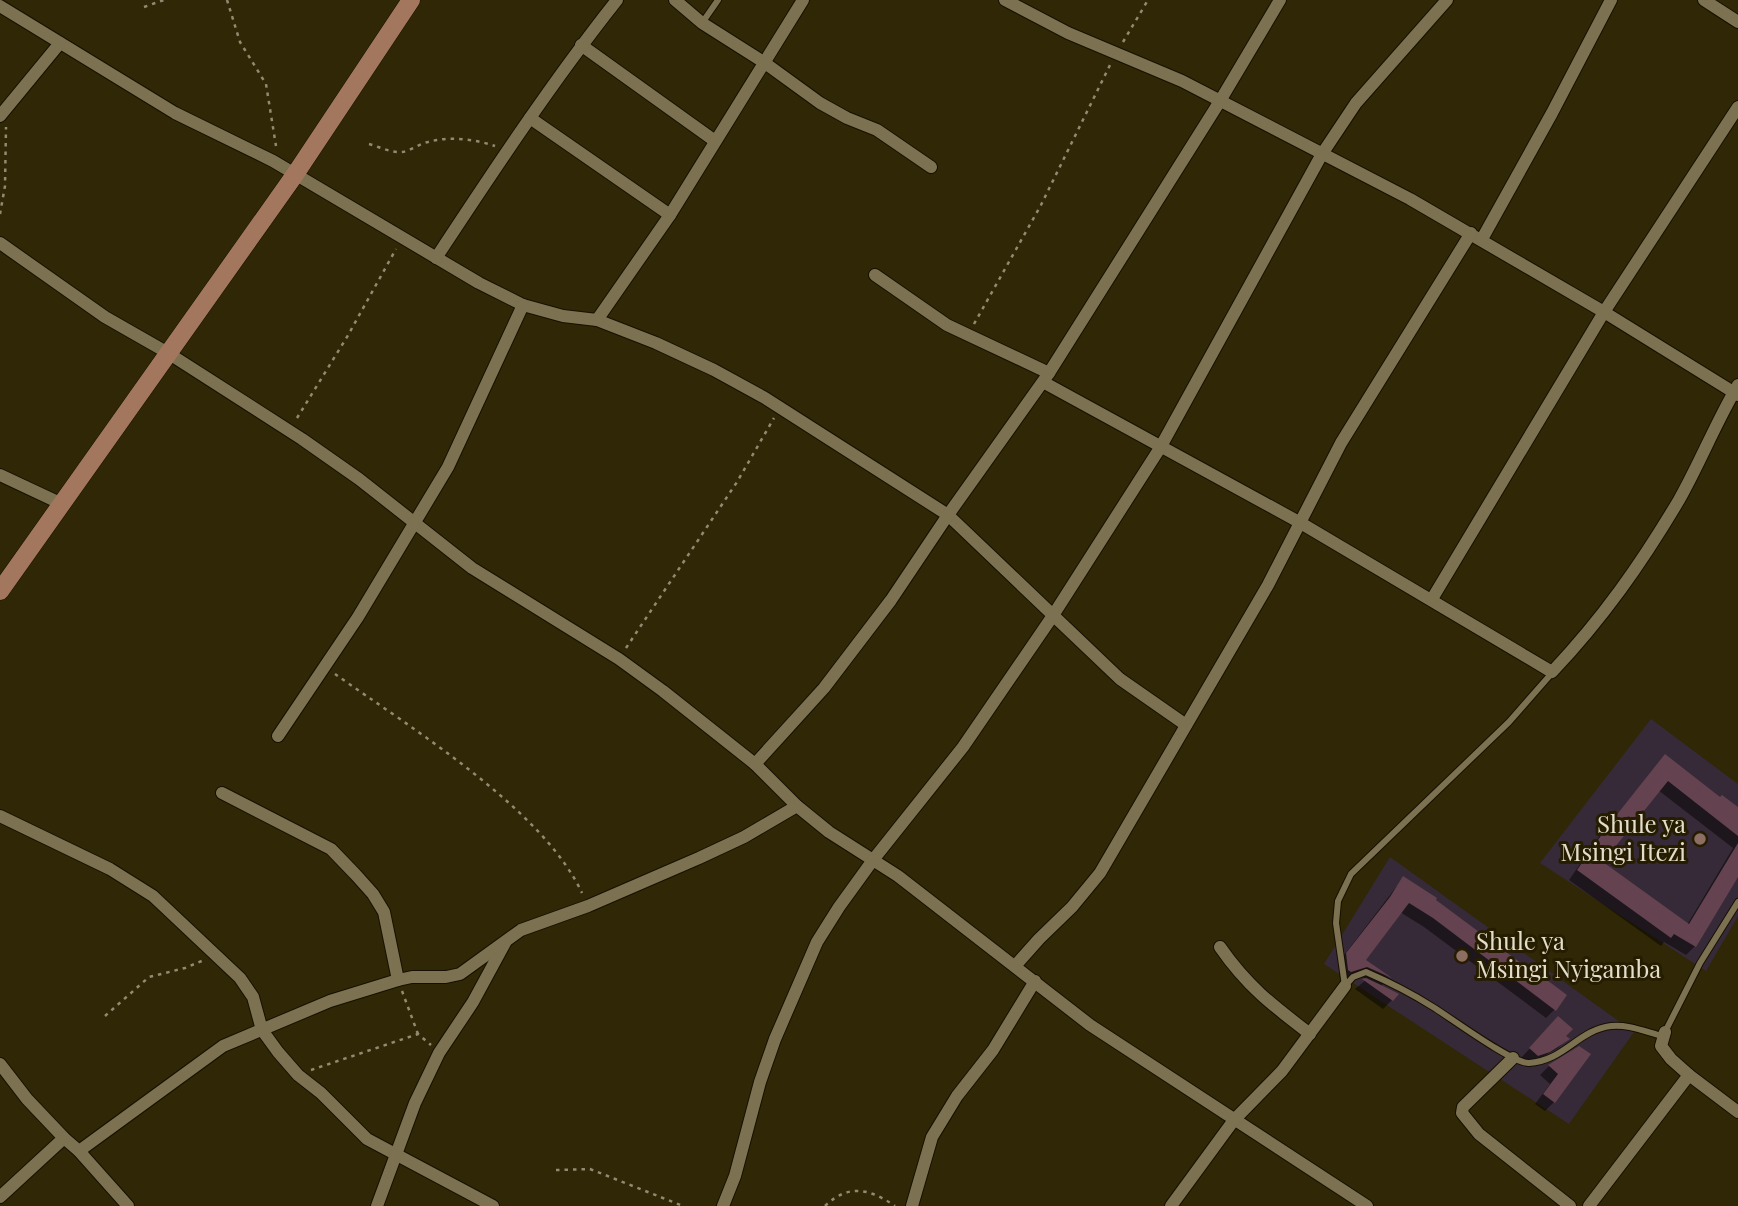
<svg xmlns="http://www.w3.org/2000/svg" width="1738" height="1206" viewBox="0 0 1738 1206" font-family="'Playfair Display',serif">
  <rect width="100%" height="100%" fill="#302706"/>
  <!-- education -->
  <g fill="#372a38">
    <path d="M1651,719l87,65v132l-32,55 -166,-108z"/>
    <path d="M1390,857l244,175 -65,92 -245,-160z"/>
  </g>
  <!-- shadow -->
  <g fill="#0007" fill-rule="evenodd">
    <path d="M1665,756l55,43 18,11v64l-43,72 -9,9 -22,-13 -3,4 -92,-66 29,-42zM1658,790l75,58 -46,77 -87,-62z"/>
    <path d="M1403,878l31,22 121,109 -9,9 -122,-91 -24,-15 -36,48 25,18 -9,9 12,13 -9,9 -28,-20 12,-10 -10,-4 -17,4 -2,-16z"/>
    <path d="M1549,1027l18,12 -9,9 -28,16 -9,-6z"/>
    <path d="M1579,1048l-25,54 -9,9 -10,-7 15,-20 -10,-9 9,-9z"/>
  </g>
  <!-- building -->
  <g fill="#644250">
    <path d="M1665,754l55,43 2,-2 16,12v29l-70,-55 -65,81 86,62 49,-81v34l-42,70 -22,-13 -3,4 -94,-68 30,-43z"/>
    <path d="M1403,876l34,22 -1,2 93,69 2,-1 36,27 -11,16 -123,-93 -24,-15 -43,57 26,18 -25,-11 -16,5 -3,-2 -2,-17 44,-56z"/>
    <path d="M1366,978l15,7 18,9 -6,7 -31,-22z"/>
    <path d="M1558,1016l15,13 -7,7 4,3 -20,13 -12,4 -9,-8z"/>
    <path d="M1579,1046l12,8 -36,49 -12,-9 15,-20 -10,-9z"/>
  </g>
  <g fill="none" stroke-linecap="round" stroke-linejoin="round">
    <!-- lane casing -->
    <g stroke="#171000" stroke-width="8">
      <g id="lane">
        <path d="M702,23l16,-23"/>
        <path d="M1345,986l-9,-63 2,-22 13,-27 158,-152 43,-49"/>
        <path d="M1345,986l8,-9 13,-5c23,10 45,21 67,35 18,11 80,57 96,56 35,-2 49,-33 82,-37 17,-2 35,6 52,10"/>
        <path d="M1665,1032l35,-69 38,-61"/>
      </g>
    </g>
    <!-- street casing -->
    <g stroke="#171000" stroke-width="14">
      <g id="street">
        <path d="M675,0l27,23 63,40 55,40 27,15 30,12 54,37"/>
        <path d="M1005,0l63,33 114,48 228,118 194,113 134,83"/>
        <path d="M1704,0l34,22"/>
        <path d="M0,6l175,107 98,48 206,122 44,22 40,11 34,4 59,23 58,27 51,28 183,117 172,164 66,46"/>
        <path d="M581,45l134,96"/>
        <path d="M0,116l60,-73"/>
        <path d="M530,118l140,97"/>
        <path d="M1482,239l70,-126 59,-113"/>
        <path d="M0,243l105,74 63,36 134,86 57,40 113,89 147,91 44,32 92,73 42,42 32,26 69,44 192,149 277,181"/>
        <path d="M436,258c58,-88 116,-176 181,-258"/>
        <path d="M875,275l72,50 102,48"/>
        <path d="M597,320l73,-105 133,-215"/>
        <path d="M1043,382l256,140 253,150c51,-54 89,-108 127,-172 21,-37 37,-78 59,-115"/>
        <path d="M0,475l62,29"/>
        <path d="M1432,599l172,-287 134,-205"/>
        <path d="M278,736l80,-119 90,-150 75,-162"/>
        <path d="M755,764l69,-76 67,-88 57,-85 101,-142 171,-272 60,-101"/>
        <path d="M222,793l109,56 25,26 17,19 11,18 14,68"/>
        <path d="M0,816l110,53 43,27 87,82 13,19 9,33 16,22 20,23 23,18 46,46 126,67"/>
        <path d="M1220,947c27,39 52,58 90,87"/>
        <path d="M1015,966l24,-27 33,-32 28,-34 168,-288 73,-142 130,-210"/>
        <path d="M1665,1032l-4,14 10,13 18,16 49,37"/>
        <path d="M1513,1058l-50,49 -1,6 17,21 91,72"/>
        <path d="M0,1064l27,35 37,39 15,13 49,55"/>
        <path d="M79,1151l144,-105 107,-45 68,-21 14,-3h34l14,-3 61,-44 67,-24 111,-48 45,-21 53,-31"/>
        <path d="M0,1197l64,-59"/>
        <path d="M377,1206l38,-103 24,-50 34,-51 32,-59"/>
        <path d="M723,1206l12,-30 25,-94 15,-43 42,-97 22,-35 34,-47 90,-113 89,-130 108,-169 162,-294 34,-51 91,-103"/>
        <path d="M912,1206l20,-69 25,-41 36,-46 42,-69"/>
        <path d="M1171,1206l63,-86 48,-49 63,-85"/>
        <path d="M1589,1206l100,-131"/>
      </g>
    </g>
    <!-- secondary casing -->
    <g stroke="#171000" stroke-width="19">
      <path id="secondary" d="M0,591l294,-415 117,-176"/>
    </g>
    <!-- path -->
    <g stroke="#928a71" stroke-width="2.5" stroke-dasharray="3.5 5" stroke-linecap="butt">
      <path d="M227,0l13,42 26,42 10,62"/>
      <path d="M144,7l20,-7"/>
      <path d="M1123,42l25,-42"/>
      <path d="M369,144c11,3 22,9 33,8 8,-1 17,-8 26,-10 21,-6 46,-3 67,4"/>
      <path d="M0,214l5,-28 1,-59"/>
      <path d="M974,324l67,-119 70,-142"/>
      <path d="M297,418l50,-81 49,-88"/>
      <path d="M626,648l111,-166 37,-64"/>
      <path d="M335,674c76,54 208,135 247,219"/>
      <path d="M402,991l16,43"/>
      <path d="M105,1016l44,-39 36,-9 19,-8"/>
      <path d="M311,1070l107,-36 13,11"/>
      <path d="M556,1170l34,-1 93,37"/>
      <path d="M825,1206c24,-23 45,-17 70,0"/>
    </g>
    <!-- lane -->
    <use href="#lane" stroke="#7c7150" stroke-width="6"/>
    <!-- street -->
    <use href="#street" stroke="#7c7150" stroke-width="12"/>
    <!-- secondary -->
    <use href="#secondary" stroke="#a3775e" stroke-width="18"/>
  </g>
  <!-- markers -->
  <g fill="#8d6e63" stroke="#261d00" stroke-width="2.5">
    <circle cx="1700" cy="839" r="7"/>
    <circle cx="1462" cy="956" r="7"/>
  </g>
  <g text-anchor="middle" stroke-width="6" stroke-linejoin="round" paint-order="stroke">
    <!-- poi labels -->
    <g font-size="24" fill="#e3ddcb" stroke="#261d00" text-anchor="end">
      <text x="1686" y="833">Shule ya<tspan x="1686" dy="28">Msingi Itezi</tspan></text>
      <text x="1476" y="950" text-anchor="start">Shule ya<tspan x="1476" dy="28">Msingi Nyigamba</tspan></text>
    </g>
  </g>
</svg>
